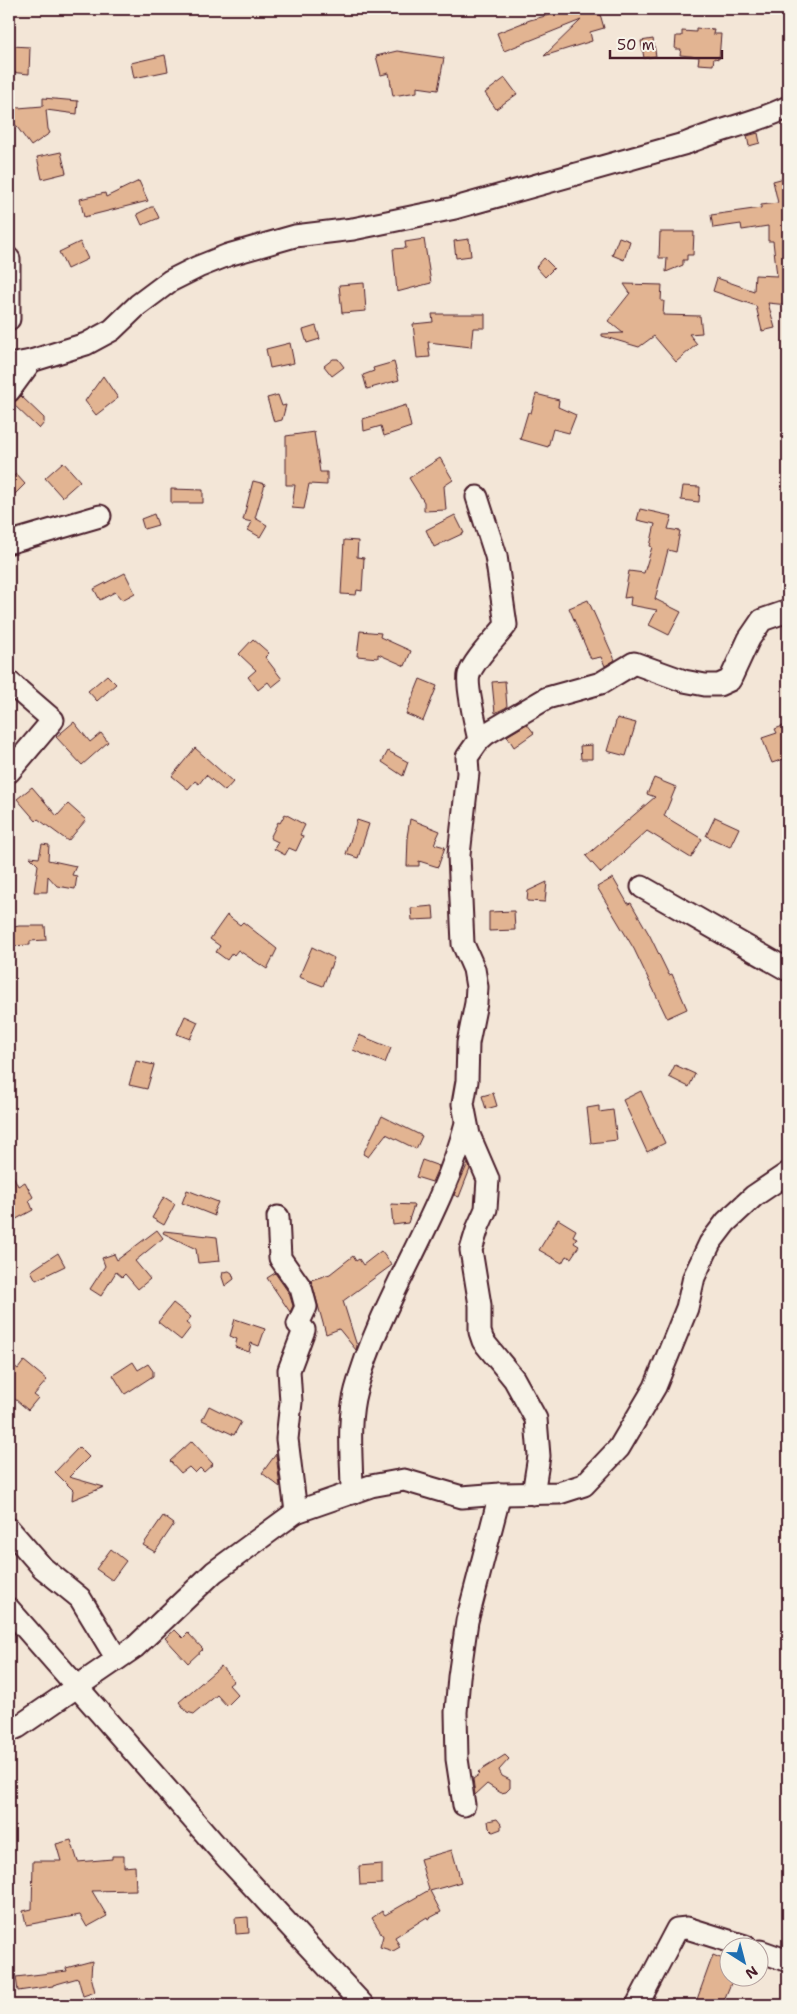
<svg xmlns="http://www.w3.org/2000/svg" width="797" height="2014" viewBox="0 0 797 2014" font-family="'Shantell Sans',sans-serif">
  <rect width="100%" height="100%" fill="#f3e6d7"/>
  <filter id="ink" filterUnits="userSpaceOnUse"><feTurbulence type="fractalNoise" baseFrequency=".02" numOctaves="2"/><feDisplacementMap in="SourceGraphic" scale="10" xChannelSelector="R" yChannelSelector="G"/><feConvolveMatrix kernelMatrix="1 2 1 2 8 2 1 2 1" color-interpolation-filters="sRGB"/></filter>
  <g filter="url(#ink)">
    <!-- building -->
    <g fill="#e2b492" stroke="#4a1f2b">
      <path d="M550,9h57l-11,5h4l4,14 -14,4 2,9 -48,15 37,-36 -77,31 -7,-18 33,-13 23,-6z"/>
      <path d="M696,28l18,2 -1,4h8l-2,25 -5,-1 -1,7 -15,-1 1,-7 -19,-2 1,-6h-6l1,-13h6v-5l14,1z"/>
      <path d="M653,39l3,17 -12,2 -3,-17z"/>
      <path d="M11,46l19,1 -1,27 -20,-2z"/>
      <path d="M397,51l47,7 -6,32 -21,-3v5l-24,4 -4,-23 -8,2 -5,-19z"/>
      <path d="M165,55l3,16 -34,7 -3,-15z"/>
      <path d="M505,78l12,16 -21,15 -11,-16z"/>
      <path d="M43,98l35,3 -1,13 -31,-4 2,19 2,4 -19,13 -22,-30v-5l7,-5 2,2 25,-2z"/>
      <path d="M758,133l2,10 -11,3 -2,-10z"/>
      <path d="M61,152l5,21 -24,6 -5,-22z"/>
      <path d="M788,177v128l-20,-2 7,25 -13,3 -6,-25 -43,-15 4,-13 37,13 1,-16 22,1 -4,-35h-5v-15l-26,4 -1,-6 -28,4 -2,-13 50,-7v-3l17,-2 -5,-22z"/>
      <path d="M139,181l9,20 -64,16 -4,-18 25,-6 1,4z"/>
      <path d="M151,207h3l5,11 -17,7 -5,-11z"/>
      <path d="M660,232h34l-1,23h-6v5h-4v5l-17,7 1,-14h-8z"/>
      <path d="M619,237l11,4 -6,19 -12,-5z"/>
      <path d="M424,239l7,44 -34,9 -4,-43 13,-1 -1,-6z"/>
      <path d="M469,239l2,17 -15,2 -2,-17z"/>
      <path d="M80,242l8,17 -21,10 -8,-17z"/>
      <path d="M544,258l10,10 -9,9 -9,-10z"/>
      <path d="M364,283l2,28 -24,2 -3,-28z"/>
      <path d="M624,284l38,1 -1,16h3l-1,14 37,1 2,17 -13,1 8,10 -21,18 -22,-26 -15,11 -37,-11v-2l21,-1 -15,-12 22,-28z"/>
      <path d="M432,314h53v14h-12l-2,19 -43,-5 2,15 -13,1 -4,-34 20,-2z"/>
      <path d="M316,326l4,13 -13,4 -4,-13z"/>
      <path d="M290,343l4,20 -24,5 -4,-19z"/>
      <path d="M333,359h5l6,8 -12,9 -8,-10z"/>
      <path d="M394,362l5,18 -32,9 -4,-14 11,-4 -1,-3z"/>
      <path d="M103,376l15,22 -22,17 -11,-14z"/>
      <path d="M536,394l23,6 -1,7 18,8 -7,18 -16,-4 -5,18 -28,-8 8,-27 3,1z"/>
      <path d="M278,395l4,11 4,-1 -4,15 -8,2 -7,-24z"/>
      <path d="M21,396l23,22v5l-5,6 -27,-26z"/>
      <path d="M406,405l5,22 -27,9 -3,-10 -17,5 -1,-12z"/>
      <path d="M314,432l6,40h7v13l-18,-1 -5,25 -12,-1 3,-23h-9v-49z"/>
      <path d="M440,458l13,22 -9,6 2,24 -22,1v-9l-15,-24z"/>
      <path d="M63,462l17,19 -18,16 -17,-19z"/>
      <path d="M16,474l9,10 -16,16v-19z"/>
      <path d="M253,481l12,3 -10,34 12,7 -7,12 -12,-7 4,-8 -9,-2z"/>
      <path d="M683,486l17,1 -1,15 -18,-2z"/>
      <path d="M171,489l32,1v13h-32z"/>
      <path d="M640,509l32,7 -4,13 12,2 -4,21 -8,-2 -13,49 26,13 -12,23 -20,-10 8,-15 -27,-5 1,-8 -7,1 5,-27 15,2 8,-26 -2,-1 5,-22 -18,-4z"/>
      <path d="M154,514l4,11 -14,4 -3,-10z"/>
      <path d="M455,515l9,18 -30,14 -8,-17z"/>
      <path d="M344,540l14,1 -1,16 7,1 -2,33 -5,-1 -1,5 -15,-1z"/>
      <path d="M125,573l10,20 -13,7 -7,-8 -15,8 -6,-11z"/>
      <path d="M588,600l27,60 -10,6 -4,-9 -10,2 -22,-51z"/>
      <path d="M360,631l21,2 -1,4 31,14 -6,15 -27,-12v4l-21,-2z"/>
      <path d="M253,639l16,14 -4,4 17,22 -10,8 -4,-5 -10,8 -10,-13 8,-7 -17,-16z"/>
      <path d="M107,675l9,9 -19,17 -9,-10z"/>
      <path d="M420,679l17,7 -14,35 -17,-7z"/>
      <path d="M505,681l2,26 -12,6 -3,-31z"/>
      <path d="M617,718l19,5 -10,33 -19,-5z"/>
      <path d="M74,722l16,20 11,-9 7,9 -26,23 -26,-28z"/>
      <path d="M527,724l7,9 -20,14 -7,-11z"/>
      <path d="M788,724v36l-1,-2 -15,5 -10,-25 15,-5 -2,-4z"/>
      <path d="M592,745v14h-11l-1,-13z"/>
      <path d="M195,748l38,34 -8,9 -19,-16 -7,9 -4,-3 -7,8 -16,-13z"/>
      <path d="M388,751l20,11 -5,14 -21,-14z"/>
      <path d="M654,778l22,9 -12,29 38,23 -11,19 -44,-27 -46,42 -15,-17 69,-59 -8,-3z"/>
      <path d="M32,787l25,29 11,-12 18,16 -18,21 -30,-22 -2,2 -19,-22z"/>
      <path d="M285,814l20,11 -5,10 3,1 -7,15 -7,-3 -4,7 -11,-6 4,-7 -8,-4 8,-16 2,1z"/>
      <path d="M715,817l24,11 -9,19 -24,-11z"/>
      <path d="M410,819l30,12 -6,13 11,3 -7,20 -19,-6v5h-12l1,-29h-1z"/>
      <path d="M357,820l12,4 -11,34 -12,-4z"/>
      <path d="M42,844l7,1 -1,15 28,6 -4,9 5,1 -2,13 -18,-3 -9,-10 -1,16h-13l4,-27 -8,-8 9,1z"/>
      <path d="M613,878l15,26 3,-1 19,33 19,39 3,-1 15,35 -20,9 -33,-69 -37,-62z"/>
      <path d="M547,882l-2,20 -18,-1 1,-10z"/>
      <path d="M433,906l1,13 -22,1 -1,-12z"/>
      <path d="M514,911l1,19 -26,1v-19z"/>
      <path d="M227,915l13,10 3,-3 34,27 -10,20 -29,-19 -4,5 -2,-2 -5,7 -11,-8 4,-6 -10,-7z"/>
      <path d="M19,926h26l1,14 -16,1v4l-21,1v-18z"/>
      <path d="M312,947l22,11 -11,28 -24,-9z"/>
      <path d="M185,1016l13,6 -8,17 -13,-5z"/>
      <path d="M359,1035l32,13 -6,15 -32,-13z"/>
      <path d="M136,1061l18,4 -7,24 -18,-4z"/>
      <path d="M675,1065l20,9 -6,13 -20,-10z"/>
      <path d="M641,1091l24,52 -18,9 -24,-52z"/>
      <path d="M493,1093l4,13 -11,3 -4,-13z"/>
      <path d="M599,1106v6l14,-2 4,30 -26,3 -4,-35z"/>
      <path d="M382,1116l40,20 -6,13 -30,-15 -18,23 -5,-3z"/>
      <path d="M422,1160l17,6 -7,16 -16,-5z"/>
      <path d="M468,1163l2,6 -11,28 -5,-2z"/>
      <path d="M9,1167l9,19 7,-4 8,15 -4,3 4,10 -24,13z"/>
      <path d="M187,1190l31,12 -4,9 1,5 -33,-13z"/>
      <path d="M164,1197l11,7 -11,21 -12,-7z"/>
      <path d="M391,1204l23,1 -6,18 -15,2z"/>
      <path d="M558,1219l18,11 -3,6 4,2 -3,5 5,3 -8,12 -5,-2 -4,7 -23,-13z"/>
      <path d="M157,1230l6,8 -28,23 15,18 -12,10 -13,-15 -3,3 -6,-5 -15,24 -11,-7 15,-23 -3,-8 12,-4 3,6z"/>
      <path d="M164,1231l53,6 3,24 -22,2 -2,-14 -33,-16z"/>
      <path d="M381,1251l11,14 -49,36 14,45 -1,4 -17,-21 -13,5 -15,-54 19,-6 23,-18 3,5 3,-2 4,6z"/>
      <path d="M58,1253l7,13 -29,14 -5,-9z"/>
      <path d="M229,1271l3,2 2,6 -9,7 -3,-9 1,-5z"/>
      <path d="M275,1273l14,20 4,13 -3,6 -23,-34z"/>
      <path d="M173,1303l18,14 -5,6 5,4 -10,13 -23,-18z"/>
      <path d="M235,1319l30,10 -6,17 -8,-3 -2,9 -14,-5 2,-8 -7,-3z"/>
      <path d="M24,1361l23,19 -13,15 4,3 -10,12 -19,-16v-21l5,-7 4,3z"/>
      <path d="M133,1362l5,8 10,-6 5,7v5l-28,18 -12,-19z"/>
      <path d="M209,1406l32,16 -7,13 -32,-15z"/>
      <path d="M192,1441l21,23 -9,8 -4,-4 -5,5 -6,-6 -8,6 -11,-12z"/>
      <path d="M79,1447l10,10 -20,20 35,10 -32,13 1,-10 -18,-18z"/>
      <path d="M276,1454l4,33 -18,-14z"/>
      <path d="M163,1516l11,8 -19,28 -12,-7z"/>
      <path d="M111,1549l15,12 -14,19 -16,-11z"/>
      <path d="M175,1630l8,8 5,-5 15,16 -15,14 -23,-25z"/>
      <path d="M221,1666l13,15 -5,4 9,10 -11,11 -10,-11 -23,19 -7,-2 -8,-10z"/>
      <path d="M505,1755l4,4 -10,11 3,6 8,4v8l-4,4 -5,1 -14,-9 -12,11 -2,-16 7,-5 -2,-2z"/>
      <path d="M497,1819l4,5v5l-8,3 -4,-4 -1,-7z"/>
      <path d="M71,1840l7,22 34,-3v-3h12v11l11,-1 1,24 -44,1 15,25 -20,11 -7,-12 -54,10 -3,-14 9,-2 1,-48h28l-5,-17z"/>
      <path d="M452,1850l9,32 -31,9 11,21 -13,7 -1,-2 -32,20 5,10 -7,4 -13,-4 3,-11 -11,-18 10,-7 3,4 44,-25 -9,-31z"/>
      <path d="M382,1864v20l-22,1 -1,-19z"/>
      <path d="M248,1917l1,16 -13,1 -1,-16z"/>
      <path d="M713,1955l17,7v14h4l-12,29h-27z"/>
      <path d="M92,1961l-1,15 4,16 -12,4 -5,-18 -25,7v1l-35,5 -2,-14 51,-6 -1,-3z"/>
    </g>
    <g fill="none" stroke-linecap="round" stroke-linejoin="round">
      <!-- minor casing -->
      <g stroke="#4a1f2b" stroke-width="25">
        <g id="minor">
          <path d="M9,259v60"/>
          <path d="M9,365l22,-4 55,-17 26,-14 26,-25 32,-24 28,-14 30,-12 67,-19 58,-7 102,-21 232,-65c33,-14 69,-20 101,-36"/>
          <path d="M9,391l22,-30"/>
          <path d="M477,497l19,59 10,69c-9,12 -33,36 -37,50 -3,10 7,52 10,65"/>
          <path d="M11,542l89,-26"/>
          <path d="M9,682l44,38 -44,52"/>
          <path d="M642,887l146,83"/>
          <path d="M278,1217l2,41 21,30 5,19 -8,17 6,6 -15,40 2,32 -4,37 9,73"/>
          <path d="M352,1493c0,-34 -5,-70 4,-103 25,-93 86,-173 110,-267"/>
          <path d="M533,1494l6,-38 -3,-37 -22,-40 -31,-38 -3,-9v-27l-9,-55 7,-23 8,-18 2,-30 -19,-44 -6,-31 4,-23 1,-38 8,-40 1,-16 -3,-18 -11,-25 -4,-89 9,-82 -1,-16 12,-17 7,-6 61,-36 54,-15 33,-20 50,18 21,4h14l11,-5 19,-41 13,-19 26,-9"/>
          <path d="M9,1529l34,39 37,30 37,61"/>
          <path d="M9,1609l217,248 137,148"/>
          <path d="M9,1731l9,-4 117,-80 79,-75 82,-60 75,-26 33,-6 58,17 38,-3 59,-1 25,-8 35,-37 36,-61 32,-79 7,-31 16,-34 16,-21 28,-26 34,-23"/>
          <path d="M464,1805l-7,-46 -1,-47 3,-35 8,-56 33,-127"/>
          <path d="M760,1951l28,10"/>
          <path d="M637,2005l40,-76 10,-1 58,18"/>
        </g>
      </g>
      <!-- minor -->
      <use href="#minor" stroke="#f7f3e8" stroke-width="21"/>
    </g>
  </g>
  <!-- margin -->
  <rect width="797" height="2014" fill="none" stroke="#f7f3e8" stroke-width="30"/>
  <rect x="15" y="15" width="767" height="1984" fill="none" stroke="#4a1f2b" stroke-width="2" filter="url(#ink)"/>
  <!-- north arrow -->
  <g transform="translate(744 1962) rotate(144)"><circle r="24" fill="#f7f3e8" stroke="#b29e9c"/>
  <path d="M0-4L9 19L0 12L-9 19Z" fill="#1f6fb2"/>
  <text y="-8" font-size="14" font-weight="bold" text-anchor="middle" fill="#4a1f2b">N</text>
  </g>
  <!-- scale -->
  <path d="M610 50v8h112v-8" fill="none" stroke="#4a1f2b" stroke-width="2.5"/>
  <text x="617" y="50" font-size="15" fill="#4a1f2b" stroke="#f7f3e8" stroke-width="4" paint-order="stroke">50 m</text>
</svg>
